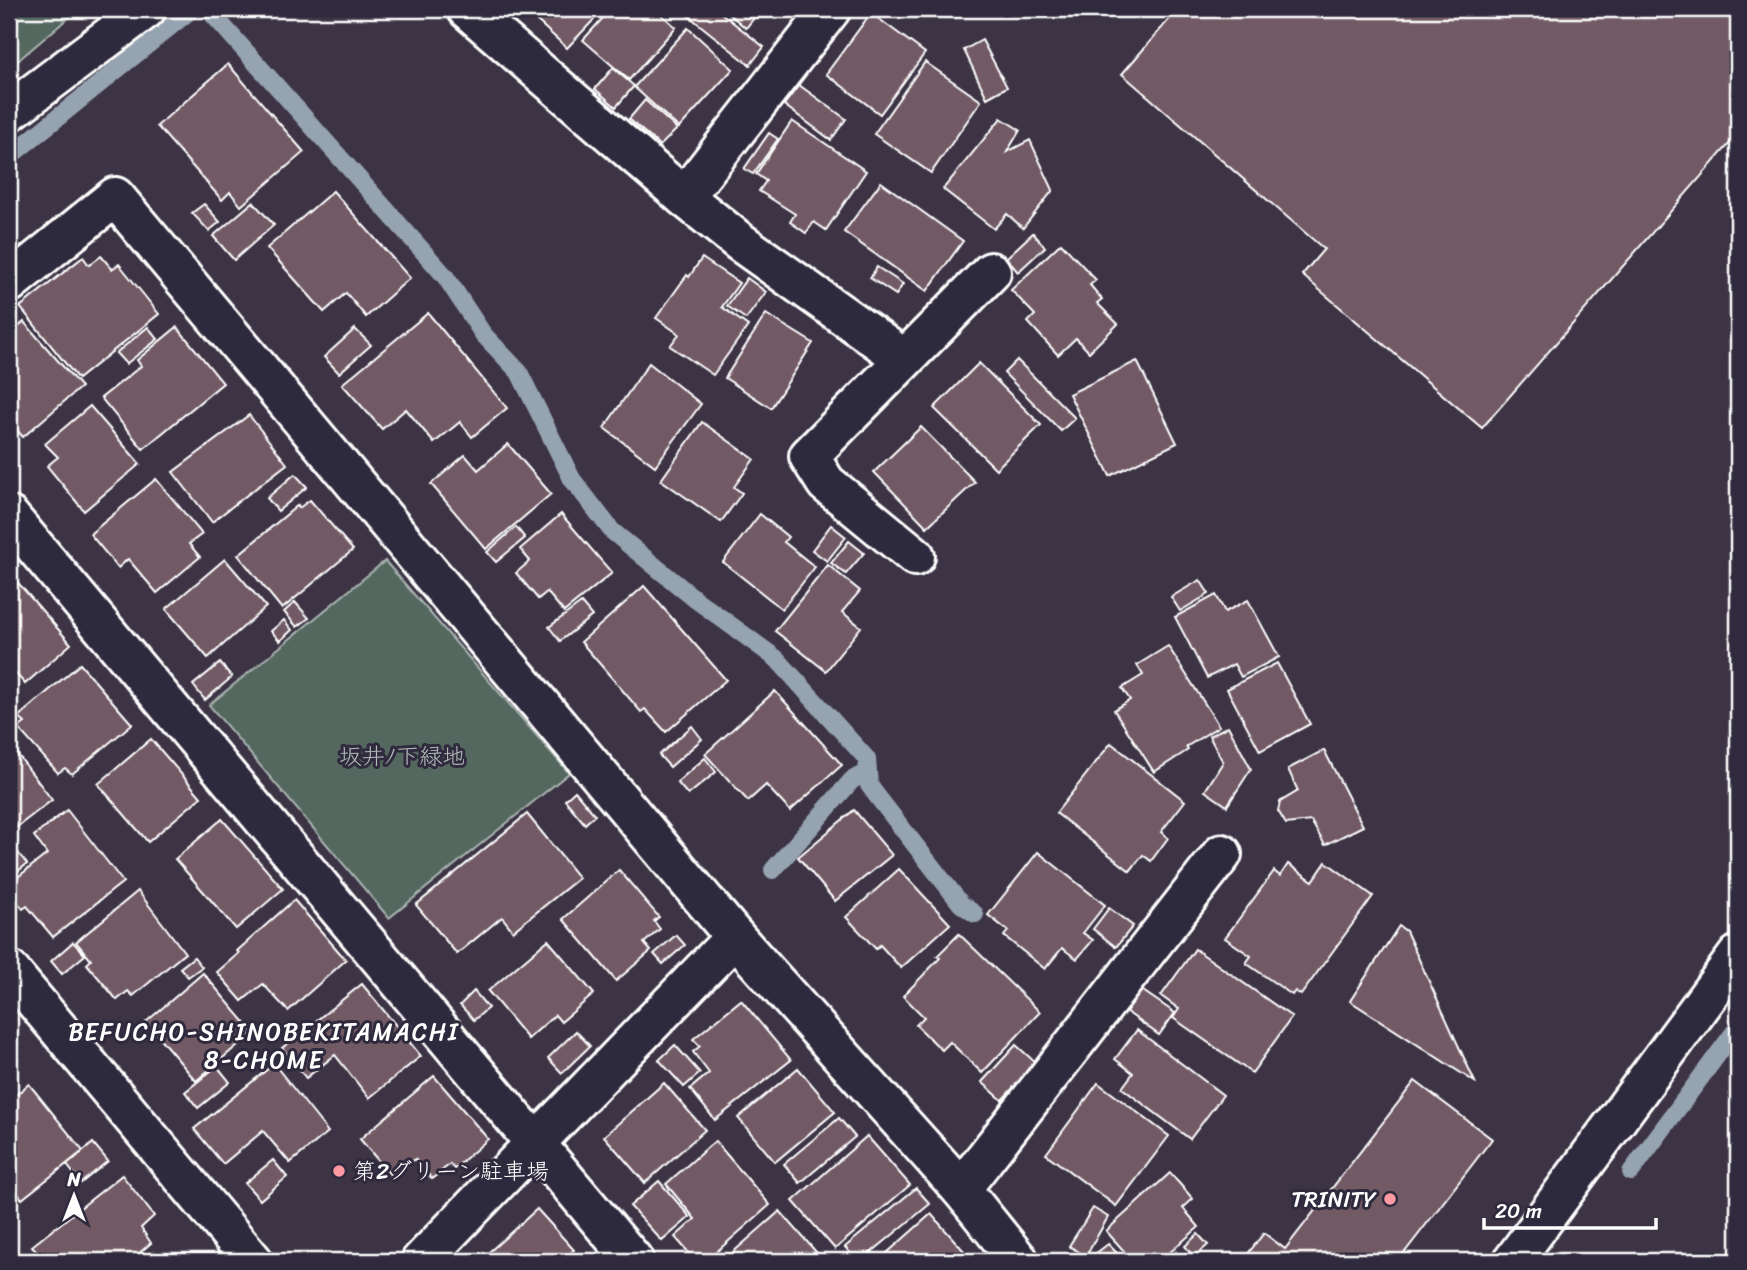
<svg xmlns="http://www.w3.org/2000/svg" width="1747" height="1270" viewBox="0 0 1747 1270" font-family="Sriracha,'Klee One',sans-serif">
  <rect width="100%" height="100%" fill="#3c3445"/>
  <filter id="ink" filterUnits="userSpaceOnUse"><feTurbulence type="fractalNoise" baseFrequency=".0143" numOctaves="2"/><feDisplacementMap in="SourceGraphic" scale="14" xChannelSelector="R" yChannelSelector="G"/><feConvolveMatrix kernelMatrix="1 2 1 2 8 2 1 2 1" color-interpolation-filters="sRGB"/></filter>
  <g filter="url(#ink)">
    <!-- green -->
    <g fill="#556861" stroke="#aab4b0" stroke-width="2">
      <path d="M9,9h70l-70,59z"/>
      <path d="M385,561l184,212 -180,145 -180,-213z"/>
    </g>
    <g fill="none" stroke-linecap="round" stroke-linejoin="round">
      <!-- stream -->
      <g stroke="#96a3b0" stroke-width="18">
        <path d="M208,9l237,267 38,58 36,38 53,107 40,52 83,68 82,60 90,100 2,26 8,11 84,108 14,10"/>
        <path d="M9,157l183,-148"/>
        <path d="M773,870l79,-90 15,-8"/>
        <path d="M1631,1172l107,-145"/>
        <path d="M9,1259l2,2"/>
      </g>
    </g>
    <!-- building -->
    <g fill="#725a65" stroke="#fff" stroke-width="2">
      <path d="M524,9h80l-37,39z"/>
      <path d="M611,9h44l21,18 -47,53 -46,-40z"/>
      <path d="M689,9h27l48,38 -14,18 -65,-52z"/>
      <path d="M723,9h38l-15,19z"/>
      <path d="M1178,9h560v125l-256,294 -180,-153 22,-26 -202,-175z"/>
      <path d="M871,13l54,40 -45,61 -54,-40z"/>
      <path d="M688,28l45,41 -54,59 -45,-41z"/>
      <path d="M982,40l25,47 -20,11 -23,-48z"/>
      <path d="M925,62l56,39 -50,72 -57,-39z"/>
      <path d="M228,64l76,88 -63,54 -11,-14 -8,8 -65,-74z"/>
      <path d="M613,68l21,18 -18,21 -21,-18z"/>
      <path d="M799,85l47,34 -15,21 -47,-35z"/>
      <path d="M645,100l32,29 -17,17 -31,-27z"/>
      <path d="M1001,118l19,12 -13,22 23,-12 23,50 -30,38 -16,-14 -13,15 -51,-40z"/>
      <path d="M792,121l74,50 -40,59 -12,-8 -8,11 -16,-11 5,-8 -36,-23 7,-10 -10,-7z"/>
      <path d="M769,133l9,6 -25,35 -9,-5z"/>
      <path d="M881,182l82,59 -36,50 -83,-59z"/>
      <path d="M333,191l77,87 -44,39 -20,-24 -22,19 -57,-64z"/>
      <path d="M253,202l21,23 -40,35 -21,-24z"/>
      <path d="M204,204l16,18 -11,9 -17,-18z"/>
      <path d="M1033,233l12,14 -27,25 -12,-14z"/>
      <path d="M1061,243l35,37 -6,5 12,14 -5,4 21,21 -29,28 -13,-14 -18,17 -30,-33 7,-7 -24,-25z"/>
      <path d="M101,256l11,13 7,-5 40,50 -81,65 -58,-72 63,-50 6,8z"/>
      <path d="M702,258l37,25 -17,24 26,19 -35,49 -43,-29 9,-12 -23,-16 31,-43 2,2z"/>
      <path d="M877,267l26,17 -7,11 -26,-17z"/>
      <path d="M747,278l19,14 -20,27 -19,-13z"/>
      <path d="M428,313l79,95 -35,29 -12,-15 -26,21 -28,-34 -24,20 -40,-45z"/>
      <path d="M766,314l47,29 -42,65 -46,-30z"/>
      <path d="M24,322l57,65 -58,50 -14,-16v-86z"/>
      <path d="M148,327l10,12 -32,25 -10,-11z"/>
      <path d="M177,327l46,56 -80,66 -42,-51 40,-32 -4,-6z"/>
      <path d="M355,329l16,16 -32,28 -15,-16z"/>
      <path d="M1017,360l58,58 -14,13 -57,-58z"/>
      <path d="M1137,361l40,82 -67,33 -41,-82z"/>
      <path d="M649,363l52,41 -46,62 -51,-38z"/>
      <path d="M979,363l62,62 -45,44 -62,-61z"/>
      <path d="M90,406l50,58 -56,47 -37,-45 11,-9 -13,-13z"/>
      <path d="M249,415l38,49 -75,58 -39,-50z"/>
      <path d="M702,422l52,37 -20,28 8,6 -21,29 -60,-42z"/>
      <path d="M921,427l54,55 -48,45 -53,-55z"/>
      <path d="M508,444l43,50 -65,55 -55,-65 34,-29 13,15z"/>
      <path d="M295,474l12,13 -29,24 -11,-13z"/>
      <path d="M156,479l46,55 -13,10 11,13 -43,36 -29,-34 -10,9 -28,-34z"/>
      <path d="M310,500l43,50 -71,59 -44,-54 60,-50 1,3z"/>
      <path d="M561,514l51,59 -48,39 -17,-20 -9,7 -22,-26 14,-12 -10,-12z"/>
      <path d="M760,514l28,23 -4,5 31,25 -33,42 -59,-47z"/>
      <path d="M831,525l15,12 -19,24 -15,-11z"/>
      <path d="M516,527l9,11 -29,24 -9,-10z"/>
      <path d="M849,541l15,12 -18,21 -15,-11z"/>
      <path d="M225,559l41,48 -58,51 -42,-49z"/>
      <path d="M828,565l32,26 -18,21 19,15 -35,44 -51,-40z"/>
      <path d="M13,577l58,67 -46,40 -16,-18v-85z"/>
      <path d="M1200,580l9,14 -29,17 -9,-14z"/>
      <path d="M644,586l82,94 -60,52 -21,-23 -4,3 -60,-70z"/>
      <path d="M1216,595l9,17 23,-12 31,57 -38,20 -7,-13 -27,14 -32,-61z"/>
      <path d="M295,602l14,16 -12,9 -13,-15z"/>
      <path d="M581,603l11,13 -32,25 -11,-14z"/>
      <path d="M284,620l8,10 -12,11 -9,-10z"/>
      <path d="M1168,646l51,80 -33,21 2,3 -34,22 -40,-62 16,-10 -8,-12 21,-13 -6,-10z"/>
      <path d="M220,663l12,14 -27,23 -12,-15z"/>
      <path d="M1277,663l33,61 -50,27 -33,-62z"/>
      <path d="M80,664l52,60 -60,50 -7,-6 -7,5 -40,-45 7,-5 -7,-6z"/>
      <path d="M775,691l67,74 -52,46 -24,-26 -18,16 -43,-47z"/>
      <path d="M692,726l10,13 -32,28 -11,-12z"/>
      <path d="M1228,726l23,43 -24,37 -22,-15 18,-29 -14,-26z"/>
      <path d="M151,739l50,58 -53,45 -50,-58z"/>
      <path d="M9,743l43,57 -43,33z"/>
      <path d="M1111,743l74,58 -24,31 7,6 -17,23 -8,-6 -13,16 -74,-58z"/>
      <path d="M1324,750l39,76 -38,19 -14,-24 -25,3 -8,-13 2,-9 18,-11 -10,-22z"/>
      <path d="M705,758l11,14 -28,23 -11,-13z"/>
      <path d="M575,791l20,24 -10,9 -20,-24z"/>
      <path d="M67,810l56,72 -70,55 -26,-31 -4,3 -14,-17v-8l38,-30 -13,-18z"/>
      <path d="M854,810l38,45 -57,46 -37,-44z"/>
      <path d="M527,814l52,64 -66,53 -11,-14 -45,37 -41,-49z"/>
      <path d="M222,819l61,70 -47,40 -61,-70z"/>
      <path d="M15,849l12,15 -18,14v-23z"/>
      <path d="M1038,852l67,53 -22,28 10,7 -16,19 -15,-11 -17,21 -41,-33 4,-5 -20,-16z"/>
      <path d="M1326,862l47,34 -72,99 -6,-4 -3,4 -46,-32 5,-7 -26,-18 49,-67 6,5 8,-12 25,17z"/>
      <path d="M899,869l51,55 -49,44 -21,-23 -4,4 -30,-32z"/>
      <path d="M619,870l40,47 -5,4 6,8 -16,14 7,8 -35,30 -53,-62z"/>
      <path d="M138,891l47,62 -52,43 -5,-5 -11,9 -30,-36 4,-4 -15,-18z"/>
      <path d="M294,900l52,60 -58,51 -25,-27 -21,17 -25,-29 22,-19 -2,-2z"/>
      <path d="M1109,908l24,18 -17,21 -23,-18z"/>
      <path d="M1399,926l7,5 69,151 -125,-81z"/>
      <path d="M959,934l81,78 -58,61 -32,-31 -8,8 -26,-25 8,-8 -21,-21 37,-38 -3,-2z"/>
      <path d="M676,935l9,10 -22,19 -9,-10z"/>
      <path d="M548,940l46,54 -33,28 -6,-7 -27,24 -40,-48z"/>
      <path d="M73,942l12,13 -23,19 -11,-13z"/>
      <path d="M1195,949l97,68 -40,56 -79,-55 6,-9 -18,-13z"/>
      <path d="M194,957l8,10 -14,10 -8,-9z"/>
      <path d="M203,973l50,59 -57,49 -50,-59z"/>
      <path d="M362,984l59,72 -52,42 -34,-43 -29,23 -24,-30z"/>
      <path d="M1140,989l35,24 -16,22 -35,-25z"/>
      <path d="M474,991l14,17 -14,12 -14,-15z"/>
      <path d="M741,1000l50,60 -76,60 -25,-31 19,-16 -16,-21 7,-6 -7,-7z"/>
      <path d="M1137,1030l86,65 -33,44 -68,-51 11,-15 -18,-14z"/>
      <path d="M576,1031l14,15 -28,27 -14,-15z"/>
      <path d="M675,1045l25,28 -16,14 -25,-27z"/>
      <path d="M1016,1045l20,18 -34,37 -20,-18z"/>
      <path d="M274,1064l54,68 -38,31 -27,-32 -40,33 -29,-35z"/>
      <path d="M217,1066l13,16 -32,26 -13,-16z"/>
      <path d="M798,1068l37,44 -60,50 -37,-44z"/>
      <path d="M434,1076l54,63 -34,30 -4,-5 -18,15 -17,-20 -22,19 -33,-39z"/>
      <path d="M1415,1081l77,58 -94,122h-143l-8,-6 17,-22 21,16z"/>
      <path d="M664,1083l41,47 -60,53 -41,-47z"/>
      <path d="M1098,1083l71,53 -53,70 -70,-52z"/>
      <path d="M29,1084l54,67 -61,48 -13,-16v-89l3,4z"/>
      <path d="M839,1118l16,19 -55,46 -16,-19z"/>
      <path d="M867,1136l43,49 -75,64 -42,-48z"/>
      <path d="M715,1141l55,64 -64,56h-10l-21,-24 20,-18 -29,-35z"/>
      <path d="M93,1143l15,18 -27,22 -14,-18z"/>
      <path d="M273,1160l14,17 -27,23 -15,-17z"/>
      <path d="M1170,1173l23,26 -10,9 16,19 -39,34h-27l-27,-30z"/>
      <path d="M122,1175l32,41 -13,12 10,15 -21,18h-84l-14,-15z"/>
      <path d="M659,1181l31,36 -28,24 -32,-35z"/>
      <path d="M916,1188l14,16 -69,57h-4l-12,-14z"/>
      <path d="M1093,1208l15,9 -22,39 -17,-10z"/>
      <path d="M537,1209l37,41 -12,11h-83z"/>
      <path d="M780,1211l44,50h-101z"/>
      <path d="M931,1214l42,47h-95z"/>
      <path d="M1198,1234l10,11 -14,12 -9,-11z"/>
      <path d="M1108,1244l15,15 -3,2h-34z"/>
      <path d="M1176,1252l9,9h-19z"/>
    </g>
    <g fill="none" stroke-linecap="round" stroke-linejoin="round">
      <!-- minor casing -->
      <g stroke="#fff" stroke-width="44">
        <g id="minor">
          <path d="M467,9l217,188 56,45 163,116"/>
          <path d="M9,112l137,-103"/>
          <path d="M684,197l147,-188"/>
          <path d="M9,283l106,-86 620,740 226,252 58,72"/>
          <path d="M9,516l625,745"/>
          <path d="M915,556l-89,-73 -17,-27 182,-184"/>
          <path d="M9,970l244,291"/>
          <path d="M961,1189l261,-335"/>
          <path d="M421,1261l314,-324"/>
          <path d="M1513,1261l225,-306"/>
        </g>
      </g>
      <!-- minor -->
      <use href="#minor" stroke="#2f2a3d" stroke-width="38"/>
    </g>
  </g>
  <!-- markers -->
  <g fill="#ff9aa2" stroke="#2f2a3d" stroke-width="2.5">
    <circle cx="339" cy="1171" r="7"/>
    <circle cx="1390" cy="1199" r="7"/>
  </g>
  <g text-anchor="middle" stroke-width="6" stroke-linejoin="round" paint-order="stroke">
    <!-- park labels -->
    <g font-size="23" fill="#b2bbb8" stroke="#2f2a3d">
      <text x="402" y="764">坂井ﾉ下緑地</text>
    </g>
    <!-- poi labels -->
    <g font-size="23" fill="#fff" stroke="#2f2a3d" text-anchor="start">
      <text x="353" y="1179">第2グリーン駐車場</text>
      <text x="1376" y="1207" text-anchor="end">TRINITY</text>
    </g>
    <!-- neighbourhood labels -->
    <g font-size="24" letter-spacing="2" fill="#fff" stroke="#2f2a3d">
      <text x="264" y="1040">BEFUCHO-SHINOBEKITAMACHI<tspan x="264" dy="28">8-CHOME</tspan></text>
    </g>
  </g>
  <!-- margin -->
  <rect width="1747" height="1270" fill="none" stroke="#2f2a3d" stroke-width="35"/>
  <rect x="18" y="18" width="1712" height="1235" fill="none" stroke="#fff" stroke-width="2.5" filter="url(#ink)"/>
  <!-- north arrow -->
  <g transform="translate(74 1196)" stroke="#2f2a3d" stroke-width="5" paint-order="stroke">
  <path d="M0-5L12 26L0 18L-12 26Z" fill="#ffffff"/>
  <text y="-10" font-size="19" font-weight="bold" text-anchor="middle" fill="#ffffff">N</text>
  </g>
  <!-- scale -->
  <path d="M1484 1218v10h172v-10" fill="none" stroke="#ffffff" stroke-width="3.5"/>
  <text x="1495" y="1218" font-size="21" fill="#ffffff" stroke="#2f2a3d" stroke-width="5" paint-order="stroke">20 m</text>
</svg>
